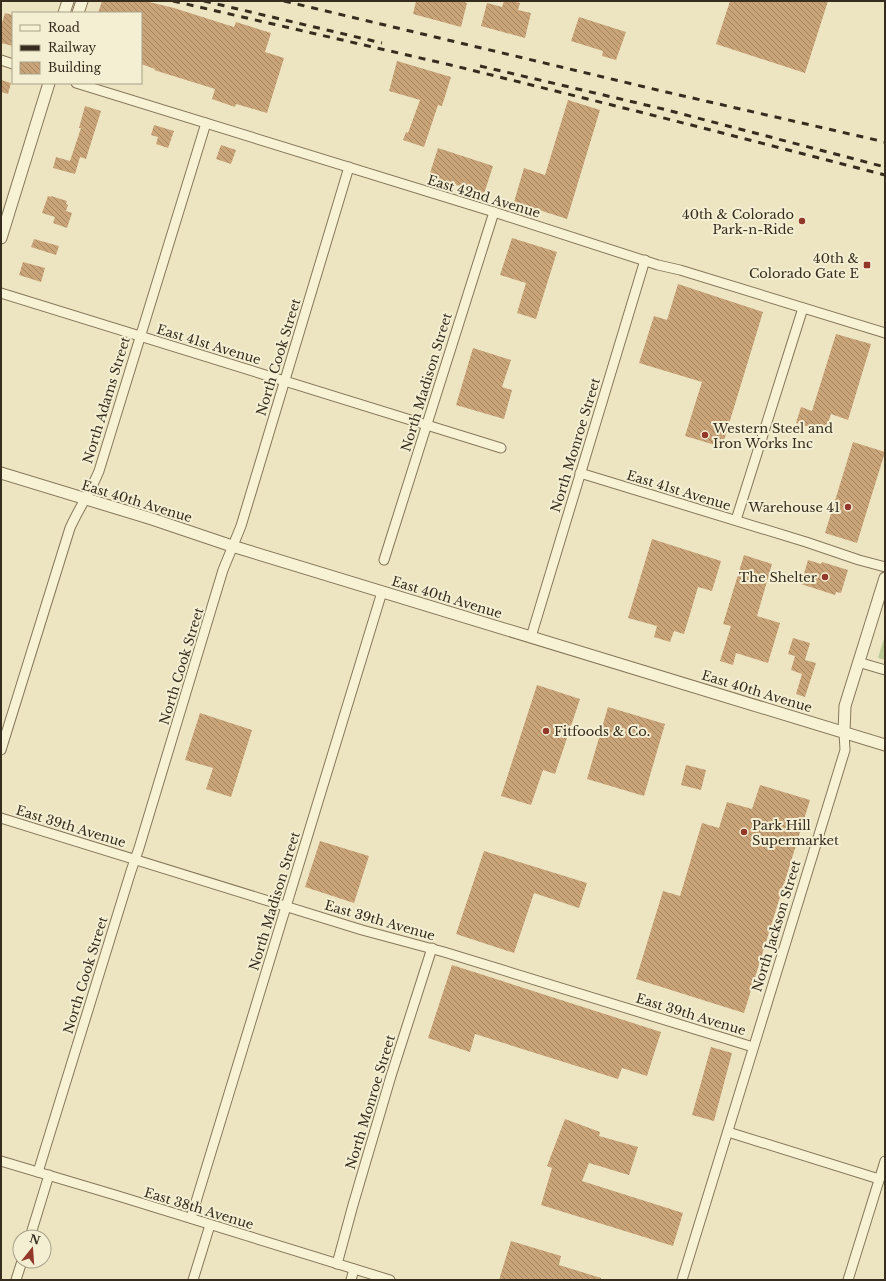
<svg xmlns="http://www.w3.org/2000/svg" width="886" height="1281" viewBox="0 0 886 1281" font-family="'Libre Baskerville',serif">
  <defs>
    <pattern id="building-back-hatch" width="6" height="6" patternUnits="userSpaceOnUse"><rect width="6" height="6" fill="#caa479"/><path d="M-1 5l2 2M0 0l6 6M5-1l2 2" fill="none" stroke="#a58663"/></pattern>
  </defs>
  <rect width="100%" height="100%" fill="#ede5c2"/>
  <!-- green -->
  <path fill="#becb97" d="M885,635v25l-7,-2z"/>
  <!-- building -->
  <g fill="url(#building-back-hatch)">
    <path d="M102,1h43l29,7 60,19 2,-5 35,11 -6,19 19,6 -17,55 -31,-9 -1,3 -23,-8 3,-10 -61,-19 1,-1 -14,-5v-51h-43z"/>
    <path d="M416,1h45l6,2 -6,24 -48,-13z"/>
    <path d="M504,1h9l7,2 -2,7 13,3 -6,25 -44,-12 6,-23 15,4z"/>
    <path d="M730,1h98l-23,72 -89,-29z"/>
    <path d="M5,13l8,2v31l-12,-3v-17z"/>
    <path d="M579,17l47,15 -10,28 -14,-4 1,-5 -32,-10z"/>
    <path d="M397,61l54,16 -9,29 -4,-1 -14,42 -21,-7 3,-8 2,1 12,-33 -31,-9z"/>
    <path d="M1,80l10,3 -3,11 -7,-2z"/>
    <path d="M568,100l32,10 -33,109 -53,-17 10,-34 21,7z"/>
    <path d="M85,106l16,5 -15,48 -6,-2 -5,17 -22,-6 3,-11 14,4 11,-33h-2z"/>
    <path d="M154,125l20,6 -6,17 -12,-4 2,-7 -7,-2z"/>
    <path d="M221,145l15,5 -5,14 -15,-5z"/>
    <path d="M438,148l55,18 -9,28 -55,-18z"/>
    <path d="M48,196l3,1v-1l16,5 -1,3 2,1 -2,6 6,2 -5,15 -14,-5 2,-6 -13,-4z"/>
    <path d="M512,238l45,14 -21,67 -19,-6 9,-30 -26,-8z"/>
    <path d="M34,239l25,7 -3,9 -25,-8z"/>
    <path d="M23,262l22,6 -4,14 -22,-7z"/>
    <path d="M678,284l85,28 -41,135 -37,-11 17,-54 -63,-19 15,-47 13,4z"/>
    <path d="M836,334l35,10 -23,76 -17,-6 -6,18 -29,-9 5,-16 11,4z"/>
    <path d="M473,348l38,12 -9,27 10,3 -8,29 -48,-14z"/>
    <path d="M853,442l32,10 -28,91 -32,-10z"/>
    <path d="M652,539l69,22 -9,30 -14,-4 -14,47 -10,-3 -4,11 -16,-5 3,-11 -29,-8z"/>
    <path d="M744,555l28,9 -15,52 23,7 -12,40 -32,-10 -3,12 -13,-4 11,-35 -8,-2z"/>
    <path d="M808,560l13,4 1,-2 26,8 -7,23 -5,-1 -1,3 -34,-11z"/>
    <path d="M793,638l17,5 -5,17 11,3 -11,34 -9,-3 6,-20 -11,-4 4,-14 -7,-2z"/>
    <path d="M537,685l43,14 -25,75 -12,-4 -12,35 -30,-9z"/>
    <path d="M608,707l57,17 -21,72 -57,-17z"/>
    <path d="M200,713l52,17 -21,67 -25,-8 7,-21 -28,-8z"/>
    <path d="M686,765l20,5 -5,20 -20,-5z"/>
    <path d="M760,785l50,15 -66,213 -108,-34 27,-88 17,5 22,-73 17,5 8,-26 25,7z"/>
    <path d="M320,841l49,15 -15,47 -49,-16z"/>
    <path d="M484,851l103,32 -8,25 -45,-15 -20,60 -58,-19z"/>
    <path d="M452,965l209,67 -14,44 -25,-8 -4,11 -143,-45 -5,18 -42,-14z"/>
    <path d="M711,1047l21,6 -18,68 -22,-6z"/>
    <path d="M565,1119l35,13 -1,4 39,11 -9,28 -40,-12 -7,18 101,32 -10,33 -132,-41 11,-37 -5,-2z"/>
    <path d="M511,1241l50,15 -2,9 42,13v2h-102z"/>
  </g>
  <g fill="none" stroke-linecap="round" stroke-linejoin="round">
    <!-- minor casing -->
    <g stroke="#86775a" stroke-width="11">
      <g id="minor">
        <path d="M1,60l12,4"/>
        <path d="M76,83l418,129 164,53 22,5 205,63"/>
        <path d="M1,293l500,155"/>
        <path d="M580,473l226,69 53,18 26,7"/>
        <path d="M736,520l67,-212"/>
        <path d="M384,560l110,-348"/>
        <path d="M531,637l114,-377"/>
        <path d="M858,662l27,8"/>
        <path d="M1,750l69,-222c9,-20 21,-37 29,-57l107,-348"/>
        <path d="M1,818l361,112 82,22 309,95"/>
        <path d="M728,1132l151,47"/>
        <path d="M1,1161l114,34 275,85"/>
        <path d="M38,1172l93,-301 8,-23 84,-278 18,-44 108,-359"/>
        <path d="M191,1218l191,-626"/>
        <path d="M30,1237l19,-62"/>
        <path d="M337,1264l16,-59 38,-129 41,-128"/>
        <path d="M16,1280l6,-19"/>
        <path d="M193,1280l17,-55"/>
        <path d="M351,1280l3,-11"/>
        <path d="M682,1280l163,-530 -1,-18"/>
        <path d="M848,1280l37,-119"/>
      </g>
    </g>
    <!-- tertiary casing -->
    <g stroke="#86775a" stroke-width="13">
      <g id="tertiary">
        <path d="M64,13l4,-12"/>
        <path d="M78,13l4,-12"/>
        <path d="M1,238l48,-155"/>
        <path d="M1,473l151,46 80,27 653,199"/>
        <path d="M844,732l1,-26 40,-128"/>
      </g>
    </g>
    <!-- minor -->
    <use href="#minor" stroke="#f8f2d5" stroke-width="9"/>
    <!-- tertiary -->
    <use href="#tertiary" stroke="#f8f2d5" stroke-width="11"/>
    <!-- rail -->
    <g stroke="#362d1e" stroke-width="3" stroke-dasharray="7 7" stroke-linecap="butt">
      <path d="M173,1l282,65 205,51 225,58"/>
      <path d="M204,1l178,42"/>
      <path d="M284,1l382,91 219,50"/>
      <path d="M480,66l183,43 222,58"/>
    </g>
  </g>
  <!-- markers -->
  <g fill="#94372b" stroke="#f4eed2" stroke-width="1.5">
    <circle cx="802" cy="221" r="4"/>
    <rect x="863" y="261" width="8" height="8" rx="2"/>
    <circle cx="705" cy="435" r="4"/>
    <circle cx="848" cy="507" r="4"/>
    <circle cx="825" cy="577" r="4"/>
    <circle cx="546" cy="731" r="4"/>
    <circle cx="744" cy="832" r="4"/>
  </g>
  <g text-anchor="middle" stroke-width="4" stroke-linejoin="round" paint-order="stroke">
    <!-- street labels -->
    <g font-size="13" fill="#362d1e" stroke="#f4eed2">
      <text transform="translate(484 196) rotate(17)" y="5">East 42nd Avenue</text>
      <text transform="translate(209 344) rotate(17)" y="5">East 41st Avenue</text>
      <text transform="translate(278 357) rotate(-73)" y="5">North Cook Street</text>
      <text transform="translate(426 382) rotate(-73)" y="5">North Madison Street</text>
      <text transform="translate(106 400) rotate(-73)" y="5">North Adams Street</text>
      <text transform="translate(575 445) rotate(-73)" y="5">North Monroe Street</text>
      <text transform="translate(679 490) rotate(17)" y="5">East 41st Avenue</text>
      <text transform="translate(137 501) rotate(17)" y="5">East 40th Avenue</text>
      <text transform="translate(447 597) rotate(17)" y="5">East 40th Avenue</text>
      <text transform="translate(181 666) rotate(-73)" y="5">North Cook Street</text>
      <text transform="translate(757 691) rotate(17)" y="5">East 40th Avenue</text>
      <text transform="translate(71 826) rotate(17)" y="5">East 39th Avenue</text>
      <text transform="translate(274 901) rotate(-73)" y="5">North Madison Street</text>
      <text transform="translate(380 920) rotate(16)" y="5">East 39th Avenue</text>
      <text transform="translate(776 926) rotate(-73)" y="5">North Jackson Street</text>
      <text transform="translate(85 975) rotate(-73)" y="5">North Cook Street</text>
      <text transform="translate(691 1014) rotate(17)" y="5">East 39th Avenue</text>
      <text transform="translate(370 1102) rotate(-73)" y="5">North Monroe Street</text>
      <text transform="translate(199 1208) rotate(17)" y="5">East 38th Avenue</text>
    </g>
    <!-- poi labels -->
    <g font-size="13" fill="#362d1e" stroke="#f4eed2" text-anchor="end">
      <text x="794" y="219">40th &amp; Colorado<tspan x="794" dy="15">Park-n-Ride</tspan></text>
      <text x="859" y="263">40th &amp;<tspan x="859" dy="15">Colorado Gate E</tspan></text>
      <text x="713" y="433" text-anchor="start">Western Steel and<tspan x="713" dy="15">Iron Works Inc</tspan></text>
      <text x="840" y="512">Warehouse 41</text>
      <text x="817" y="582">The Shelter</text>
      <text x="554" y="736" text-anchor="start">Fitfoods &amp; Co.</text>
      <text x="752" y="830" text-anchor="start">Park Hill<tspan x="752" dy="15">Supermarket</tspan></text>
    </g>
  </g>
  <!-- border -->
  <rect width="886" height="1281" fill="none" stroke="#362d1e" stroke-width="4"/>
  <!-- legend -->
  <rect x="12" y="12" width="130" height="72" fill="#f4eed2" stroke="#a8a18a"/>
  <rect x="20" y="25" width="20" height="6" fill="#f8f2d5" stroke="#a8a18a"/>
  <text x="48" y="32" font-size="12" fill="#362d1e">Road</text>
  <rect x="20" y="45" width="20" height="6" fill="#362d1e" stroke="#a8a18a"/>
  <text x="48" y="52" font-size="12" fill="#362d1e">Railway</text>
  <rect x="20" y="62" width="20" height="12" fill="url(#building-back-hatch)" stroke="#a8a18a"/>
  <text x="48" y="72" font-size="12" fill="#362d1e">Building</text>
  <!-- north arrow -->
  <g transform="translate(32 1249) rotate(17)"><circle r="19" fill="#f4eed2" stroke="#a8a18a"/>
  <path d="M0-3L7 15L0 10L-7 15Z" fill="#94372b"/>
  <text y="-6" font-size="11" font-weight="bold" text-anchor="middle" fill="#362d1e">N</text>
  </g>
</svg>
